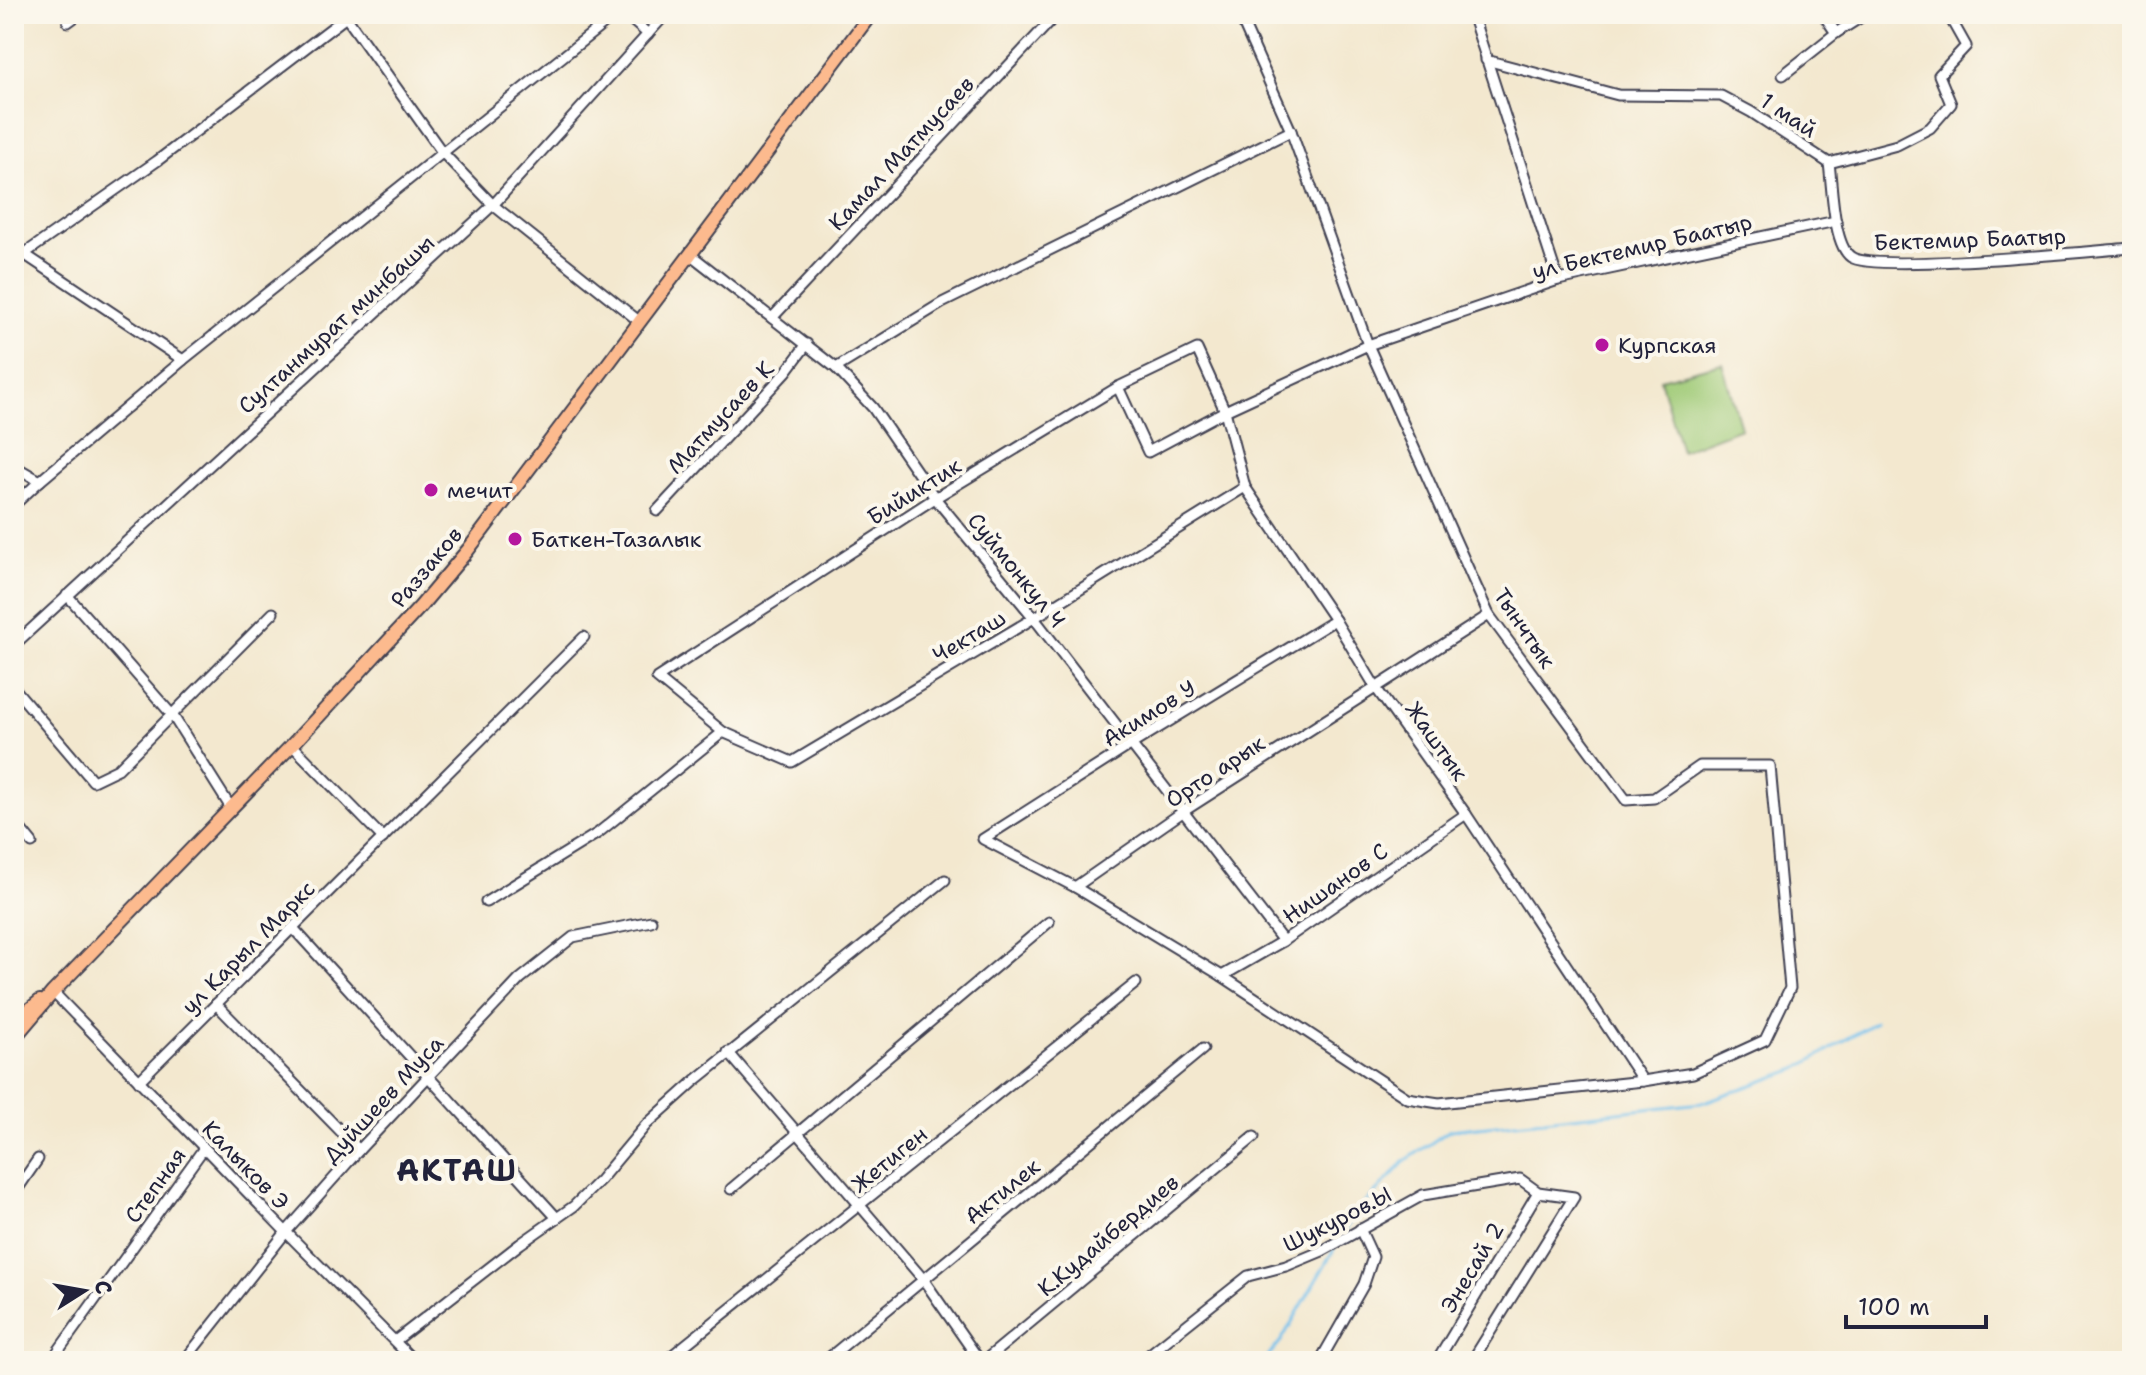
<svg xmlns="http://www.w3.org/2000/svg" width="2146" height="1375" viewBox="0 0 2146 1375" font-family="'Shantell Sans',sans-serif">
  <rect width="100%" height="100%" fill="#fbf7ec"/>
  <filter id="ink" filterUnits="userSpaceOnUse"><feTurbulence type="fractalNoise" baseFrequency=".0125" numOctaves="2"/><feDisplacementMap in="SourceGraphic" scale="16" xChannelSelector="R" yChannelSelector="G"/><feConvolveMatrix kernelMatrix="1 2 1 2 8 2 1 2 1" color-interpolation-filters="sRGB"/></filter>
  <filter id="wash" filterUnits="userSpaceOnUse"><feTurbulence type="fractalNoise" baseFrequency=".006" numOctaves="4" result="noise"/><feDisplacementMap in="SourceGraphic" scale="32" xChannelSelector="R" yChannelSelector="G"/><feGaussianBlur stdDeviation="1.8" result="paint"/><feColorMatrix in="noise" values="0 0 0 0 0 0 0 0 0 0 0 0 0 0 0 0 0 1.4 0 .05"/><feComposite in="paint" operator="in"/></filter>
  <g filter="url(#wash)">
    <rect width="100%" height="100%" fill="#f3e8cf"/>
    <!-- park -->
    <path fill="#a0cb78" stroke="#61765a" stroke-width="2" d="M1722,363l19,65 -60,23 -21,-72z"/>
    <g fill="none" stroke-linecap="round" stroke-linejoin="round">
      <!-- stream -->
      <g stroke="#71bfec" stroke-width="3">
        <path d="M1342,1236l16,-25 47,-50 45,-31 251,-27 96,-34 78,-47"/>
        <path d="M1264,1361l17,-20 53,-92"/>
      </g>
    </g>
  </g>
  <g filter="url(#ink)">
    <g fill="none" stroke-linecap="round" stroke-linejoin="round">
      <!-- minor casing -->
      <g stroke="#414051" stroke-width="13">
        <g id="minor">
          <path d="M344,14l98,138 51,53 147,117"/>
          <path d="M625,14l23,20"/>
          <path d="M1239,14l52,117 77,214 121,270 137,185 28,-2 46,-32h70l20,222 -25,52 -72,33 -50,8 -204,22 -32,-5 -185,-122 -147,-89 -92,-48 149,-95 203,-124"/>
          <path d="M1472,14l86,266"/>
          <path d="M1823,14l13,19"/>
          <path d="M68,22l11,-8"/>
          <path d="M1486,60l132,35 103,1 30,16 78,51 68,-18 33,-17 21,-24 -12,-29 27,-29 -18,-32"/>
          <path d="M1783,75l53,-42 30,-19"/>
          <path d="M1829,163c3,21 4,82 22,94 22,16 241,-6 281,-9"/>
          <path d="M14,250l10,4 159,106"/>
          <path d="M24,254l133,-93 193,-147"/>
          <path d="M691,255l145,113 37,40 62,90 99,120 249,323"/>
          <path d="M772,318l285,-304"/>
          <path d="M836,368l106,-65 349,-172"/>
          <path d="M1118,387l30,65 77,-41 143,-66 190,-65 278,-59"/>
          <path d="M14,466l26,15"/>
          <path d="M1245,487l-211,131 -242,144 -69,-30 -66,-54 278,-180 183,-111 79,-38 28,62 20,76 90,133 41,68 90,126 177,267"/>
          <path d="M14,505l26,-24 143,-121 433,-346"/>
          <path d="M657,511l129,-139 21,-28"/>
          <path d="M67,595l106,121 58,92"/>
          <path d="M14,645l479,-440 173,-191"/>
          <path d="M14,688l79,93 25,-12 155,-156"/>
          <path d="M292,745l91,93"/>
          <path d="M14,821l18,22"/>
          <path d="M1075,887l109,-76 305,-196"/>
          <path d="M486,902l112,-69 125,-101"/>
          <path d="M293,928l264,290"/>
          <path d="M1222,976l61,-35 183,-127"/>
          <path d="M53,992l233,240 128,129"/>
          <path d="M216,1004l143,146"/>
          <path d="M728,1052l195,227 57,82"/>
          <path d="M139,1081l445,-444"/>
          <path d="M731,1189l318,-267"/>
          <path d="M14,1194l24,-35"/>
          <path d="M395,1341l125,-97 54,-38 26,-26 46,-55 50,-45 249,-200"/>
          <path d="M51,1361l153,-213"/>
          <path d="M184,1361l102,-129 73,-82 161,-171 53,-42 78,-16"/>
          <path d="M665,1361l471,-378"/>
          <path d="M825,1361l378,-312"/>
          <path d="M984,1361l270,-224"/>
          <path d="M1141,1361l107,-85 38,-10 36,-15 101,-56 97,-16 18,13 36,5 -102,164"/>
          <path d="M1320,1361l44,-77 9,-27 -13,-28"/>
          <path d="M1437,1361l101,-169"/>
        </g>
      </g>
      <!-- major casing -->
      <g stroke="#414051" stroke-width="16">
        <g id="major">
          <path d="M14,1022l26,-21"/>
          <path d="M14,1038l39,-46 239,-247 128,-138 48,-57 403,-536"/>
        </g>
      </g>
      <!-- minor -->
      <use href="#minor" stroke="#fff" stroke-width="9"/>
      <!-- major -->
      <use href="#major" stroke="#fcba8e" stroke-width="12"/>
    </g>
  </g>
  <!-- markers -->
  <g fill="#b5179e" stroke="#fbf7ec" stroke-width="3">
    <circle cx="1602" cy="345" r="8"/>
    <circle cx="431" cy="490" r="8"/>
    <circle cx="515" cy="539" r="8"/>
  </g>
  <g text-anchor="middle" stroke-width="8" stroke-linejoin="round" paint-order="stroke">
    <!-- street labels -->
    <g font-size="22" fill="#22223b" stroke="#fbf7ec">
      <text transform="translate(1789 115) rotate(33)" y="8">1 май</text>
      <text transform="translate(901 153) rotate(-47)" y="8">Камал Матмусаев</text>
      <text transform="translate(1970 239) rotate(-2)" y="8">Бектемир Баатыр</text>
      <text transform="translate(1642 246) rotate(-13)" y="8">ул Бектемир Баатыр</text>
      <text transform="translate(336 324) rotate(-42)" y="8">Султанмурат минбашы</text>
      <text transform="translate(720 417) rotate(-47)" y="8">Матмусаев К</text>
      <text transform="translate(914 491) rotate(-32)" y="8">Бийиктик</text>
      <text transform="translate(426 567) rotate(-50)" y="8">Раззаков</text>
      <text transform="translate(1017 570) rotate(51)" y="8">Суймонкул Ч</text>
      <text transform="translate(1525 628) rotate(56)" y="8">Тынчтык</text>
      <text transform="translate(969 636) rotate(-31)" y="8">Чекташ</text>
      <text transform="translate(1149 713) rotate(-32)" y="8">Акимов У</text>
      <text transform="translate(1437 741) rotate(55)" y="8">Жаштык</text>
      <text transform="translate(1215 771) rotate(-33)" y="8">Орто арык</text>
      <text transform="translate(1335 883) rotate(-35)" y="8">Нишанов С</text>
      <text transform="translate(248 947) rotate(-45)" y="8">ул Карыл Маркс</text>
      <text transform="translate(383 1099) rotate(-47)" y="8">Дуйшеев Муса</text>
      <text transform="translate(889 1159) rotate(-39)" y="8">Жетиген</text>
      <text transform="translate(246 1165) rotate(46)" y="8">Калыков Э</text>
      <text transform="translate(155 1185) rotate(-54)" y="8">Степная</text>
      <text transform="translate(1002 1191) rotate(-39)" y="8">Актилек</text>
      <text transform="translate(1337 1219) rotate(-27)" y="8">Шукуров.Ы</text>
      <text transform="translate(1108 1235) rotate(-40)" y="8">К.Кудайбердиев</text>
      <text transform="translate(1472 1267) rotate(-59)" y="8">Энесай 2</text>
    </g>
    <!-- poi labels -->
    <g font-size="22" fill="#22223b" stroke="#fbf7ec" text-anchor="start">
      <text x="1618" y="353">Курпская</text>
      <text x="447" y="498">мечит</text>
      <text x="531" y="547">Баткен-Тазалык</text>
    </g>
    <!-- district labels -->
    <g font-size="30" font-weight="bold" letter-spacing="2" fill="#22223b" stroke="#fbf7ec">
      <text x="457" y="1181">АКТАШ</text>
    </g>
  </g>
  <!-- margin -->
  <rect width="2146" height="1375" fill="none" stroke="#fbf7ec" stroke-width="48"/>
  <!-- north arrow -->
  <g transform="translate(84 1291) rotate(79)" stroke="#fbf7ec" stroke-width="6" paint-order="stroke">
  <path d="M0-6L14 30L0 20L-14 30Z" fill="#22223b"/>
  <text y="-12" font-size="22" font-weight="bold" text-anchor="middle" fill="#22223b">С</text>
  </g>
  <!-- scale -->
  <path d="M1846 1315v12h140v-12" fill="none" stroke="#22223b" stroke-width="4"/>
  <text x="1858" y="1315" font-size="24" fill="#22223b" stroke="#fbf7ec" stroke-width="6" paint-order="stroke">100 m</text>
</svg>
